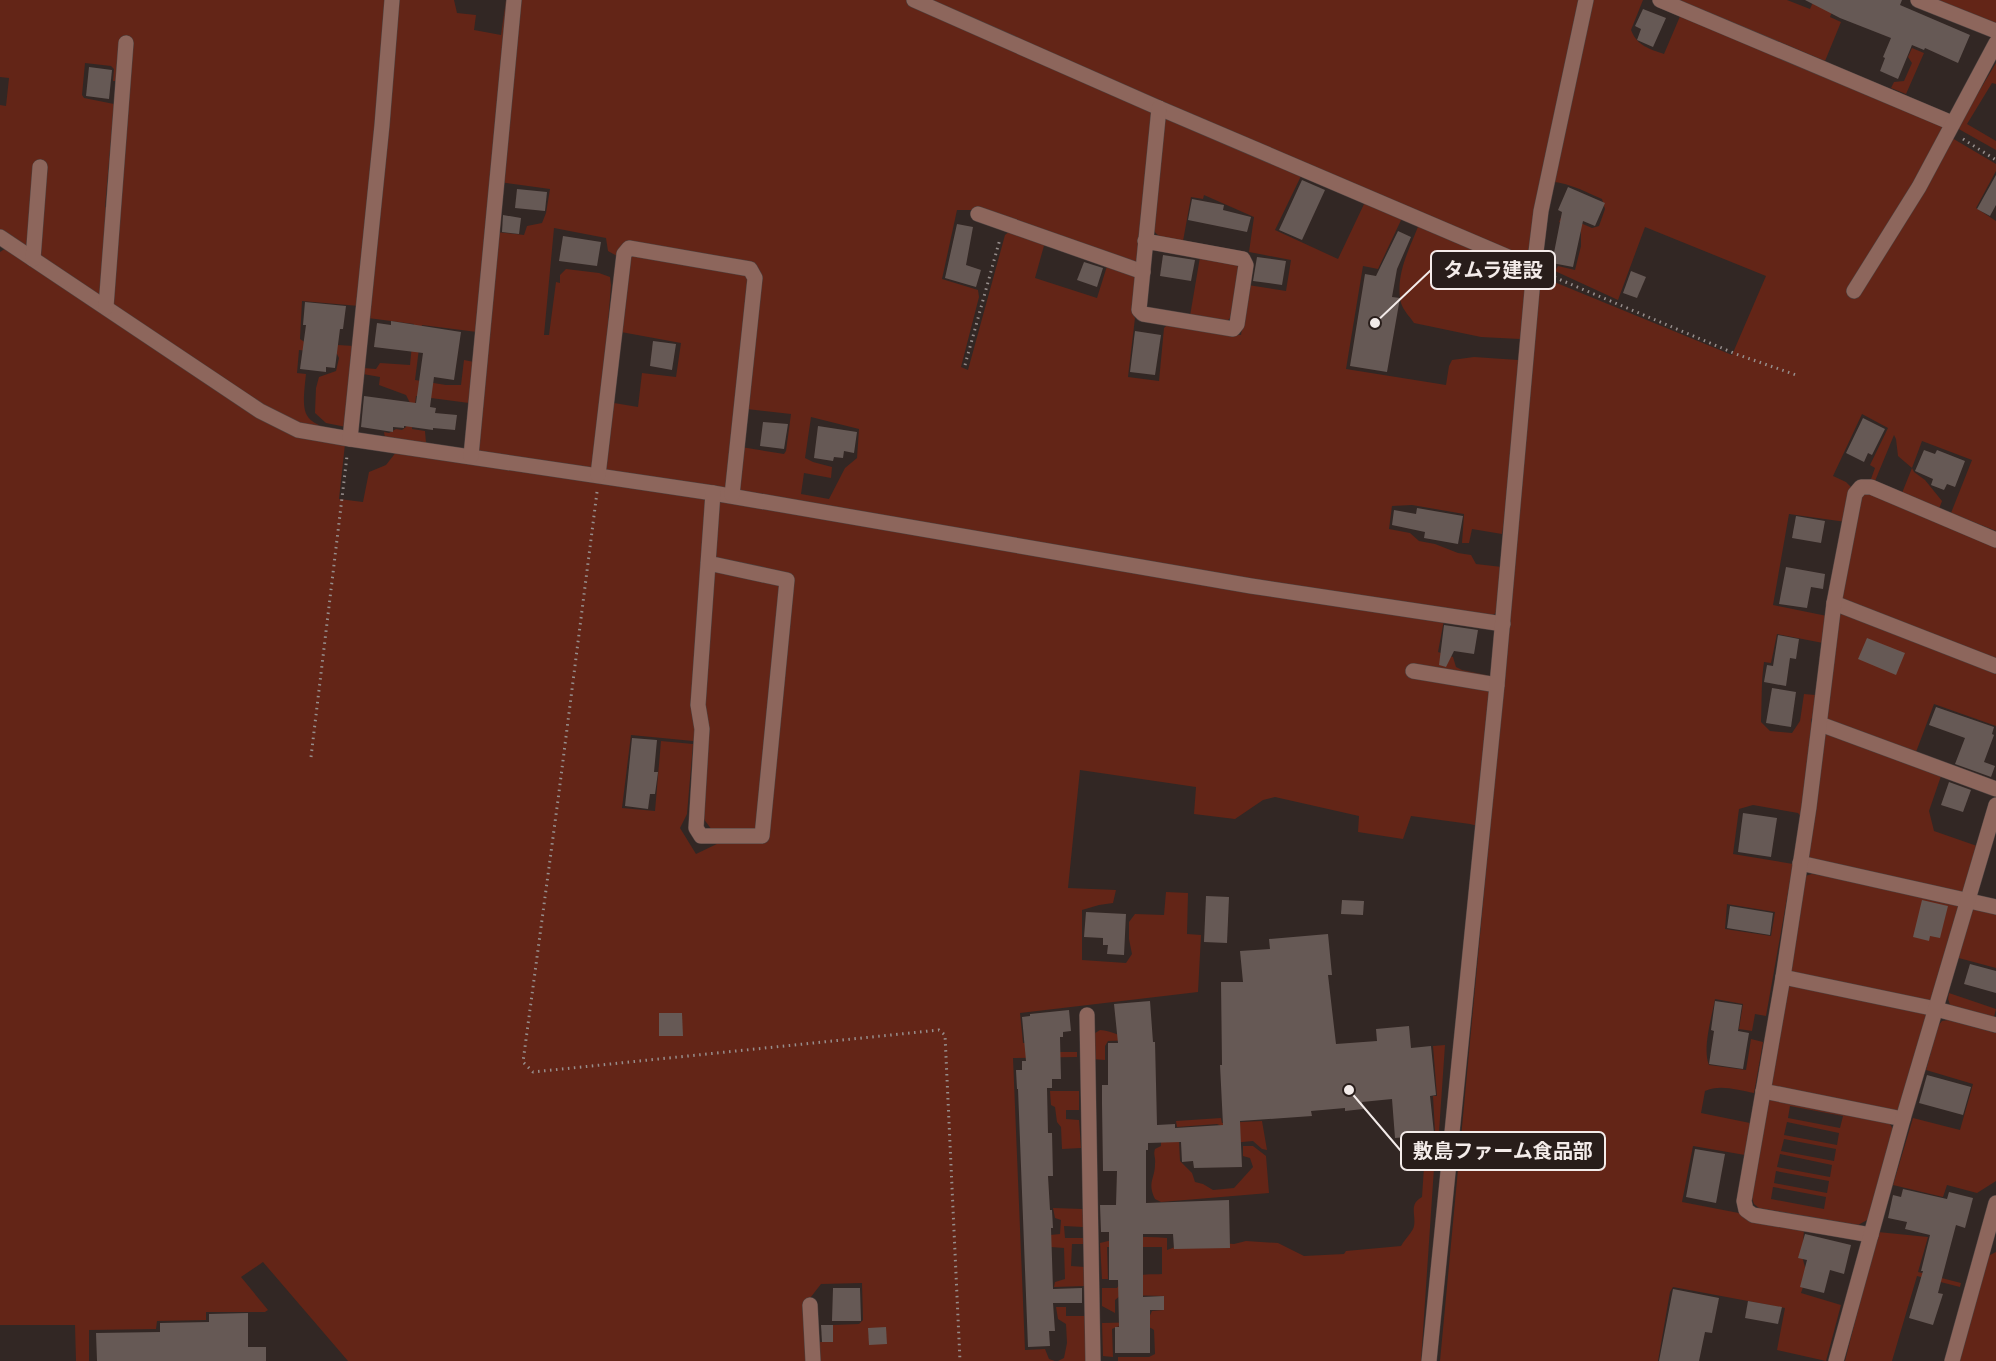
<svg xmlns="http://www.w3.org/2000/svg" width="1996" height="1361" viewBox="0 0 1996 1361" font-family="Poppins,'Noto Sans JP',sans-serif">
  <rect width="100%" height="100%" fill="#322724"/>
  <!-- green -->
  <g fill="#632517" fill-rule="evenodd">
    <path d="M0,0h454l3,13 19,2 -2,15 27,5 5,-35h1137l-12,30c6,16 19,19 33,24l17,-40 258,108 13,16 44,26v7l-20,37 20,13v310l-45,-18 21,-53 -50,-19 -10,27 2,4 11,8 17,21 -3,8 -37,-16 10,-25 -14,-12 -2,-17 -2,-4 -19,46 -4,-2 4,-11 -5,-3 18,-37 -26,-14 -29,62 13,6 5,5 -5,35 -57,-8 -16,91 54,11 -4,27 -46,-9 -6,29 -7,-1c-3,20 -2,39 -3,60l9,9 22,2 8,-12 4,-27 11,1v21l-4,3v16l15,-1 4,-82 21,-144 3,-7 13,-8 129,54v179l-62,-22 -18,48 1,12 24,12 -12,35 5,20 43,15 -76,270 -134,-28 -7,-5 29,-164 9,-12 4,-25 3,-6 7,-2 19,3v-5l-26,-5 -7,-7 4,-42 -4,-5 -45,-8 -14,4 -6,45 60,10 -27,152 -11,-2 -3,17 -13,-2 4,-25 -28,-5c-3,17 -13,50 -6,66l37,5 5,-31 12,3 -9,51c-16,-3 -34,-9 -49,-2l-4,22 49,10 -5,32 -52,-9 -11,56 114,22 8,6 -2,26 5,19 -6,18 40,12 -15,56 -49,-11 8,-42 -112,-21 -3,5 -12,69h-218l50,-532 -20,-5 -59,-8 -8,23 -45,-7 1,-16 -84,-19 -12,3 -28,19 -41,-5 2,-27 -116,-17 -12,118 48,2 -3,13 -14,2 -17,5v50l44,3 6,-9 -3,-15v-17l6,-8 29,1 2,-23 22,1 -1,41 14,1 -3,57 -178,21 3,30 37,-2v11h17v5l-64,1 12,292 20,-1 4,10 6,2h-235l-1,-19h14v-17l26,-1 4,-4 -1,-37 -41,1 -14,18 2,59h-461l-85,-99 -22,15 27,33 -3,2h-59v8l-49,1 -1,8 -67,1v31h-13l-1,-36h-75v-1073l6,-4 4,-13 -10,-6v-124l6,1 3,-28 -9,-1zM120,38l13,2 -15,169 -13,-2 9,-103 -30,-6 -2,-3 3,-32 26,3 3,3 -1,12h3zM1128,92l38,16 -13,121c5,11 20,10 30,12l8,-44 12,2 1,-4 50,22 -5,35 42,8 -5,31 -38,-6 -7,50 -72,-12 -5,5 -5,53 -31,-4 7,-59 -3,-5 4,-36 -3,-6 -25,-8 -11,35 -62,-20 10,-36 -35,-11 -5,4 -37,135 -7,-3 18,-70 -1,-7 -36,-11 15,-69h18l160,53 4,-4 16,-143 -2,-6 -26,-11zM379,154l6,1 -17,163 46,6 -4,41 -30,-2 -4,6 -13,-1v6l17,3 -1,8 27,10 4,8 -4,24 -4,3 -6,-1 -7,4 -5,-1 1,6 41,5 -1,-12 -13,-2 4,-33 53,7 5,-41 -10,-2 -3,25h-15l-31,-5 7,-55 55,7 15,-151 58,8 -4,24 -4,10 -15,3 -3,9 -28,-3 -20,206 -12,11 -57,-6 -10,8 -11,14 -17,7 -6,30 -24,-3 6,-55 -41,-10 -4,-7 44,9v-2c-42,-13 -43,-15 -38,-60l-9,-1 2,-23 38,4 2,4 -3,13 -17,6 -3,11 -1,25 11,10 20,4 8,-81 -48,-3 -6,-4 2,-38 57,5 3,-2zM1300,161l122,55c-9,27 -28,56 -21,87 2,7 9,14 13,20l67,14 39,2 -2,21 -44,-3 -22,3 -3,6 -3,19 -100,-16 17,-103 15,3 24,-51 -37,-16 -27,57 -63,-29 26,-54 -8,-3zM1542,181c23,0 40,9 60,18l3,10 -6,17 -7,2 -30,-13 -3,7 22,10v14l-6,24 -17,-4 -3,5 63,29 27,-73 121,49 -34,79 -207,-85 11,-63zM554,228l52,10 2,13 18,10 -7,62 2,9 60,11 -5,34 -34,-4 -4,34 -24,-4 -4,28 -10,-7 11,-139 -1,-8 -11,-4 -33,-4 -6,6v8l-4,-1 -7,53h-5zM738,408l53,6 -5,37 -2,3 -49,-8zM811,417l48,12 -2,29 -12,10 -16,31 -28,-5 3,-21 27,5 1,-11 -19,-5 -8,-4zM1412,505l52,9 -2,29h7l3,-14 30,5 2,-13 13,1 -19,191 -11,-2 3,-22 -81,-14 2,-8 79,14 1,-5 -29,-6 -6,-3 -3,-10 -15,-5 6,-32 -72,-12 2,-7 117,16 6,-5 5,-45 -26,-3 -5,-9 -13,-2 -23,-9 -16,-3 -9,-8 -21,-4 3,-23zM631,735l62,6 15,5 -5,72 18,24 -25,12 -16,-26 7,-14 6,-70 -32,-3 -6,70 -33,-3zM1727,904l48,8 -4,24 -46,-7z"/>
    <path d="M1679,0h108l23,9 4,-9h23l-7,17 11,5 -16,39z"/>
    <path d="M1934,0h62v23l-3,1z"/>
    <path d="M1912,48l12,5 -18,41 -15,-6 3,-6 10,-1 8,-18 -4,-6z"/>
    <path d="M1996,63v21l-4,-1 -25,41 29,17v9l-39,-22z"/>
    <path d="M1200,257l34,5 5,6 -9,50 -4,4 -36,-6z"/>
    <path d="M1971,909l25,4v55l-41,-11z"/>
    <path d="M1949,993l47,16 -3,12 -41,-11 -4,-11z"/>
    <path d="M1948,1020l48,13v148l-19,12 -30,-8 -4,12 -50,-12 20,-67 47,12 13,-46 -47,-14 12,-44 4,-5z"/>
    <path d="M1100,1030c12,1 22,7 34,10l-26,1 -3,5v14l-13,-1v-24z"/>
    <path d="M1445,1045l-6,87h-4l-2,-36h4l-4,-50z"/>
    <path d="M1050,1091h29v19h-13v9l13,1 2,28 -19,1 -1,-22 -4,-5 -2,-15 -4,-2z"/>
    <path d="M1770,1099l117,20 7,12 -25,88 -11,6 -99,-17 -5,-4 -3,-9 15,-90zM1790,1106l53,10 -3,12 -52,-10zM1787,1122l52,11 -2,12 -53,-10zM1784,1139l52,10 -2,12 -53,-10zM1780,1154l52,11 -2,12 -53,-10zM1776,1171l53,10 -2,12 -53,-10zM1773,1187l53,10 -2,12 -53,-10z"/>
    <path d="M1221,1118l1,5 40,-2 5,29 -5,-1 -9,-8 -21,2 -8,-16 -7,-3 -40,3 -1,-6z"/>
    <path d="M1161,1142h18l1,19 12,12 3,9 8,2 10,6 21,-2 19,-21 -3,-9 -7,-2v-10h10l13,10 3,37 -108,9 -6,-3c-8,-17 0,-20 0,-35 1,-7 -2,-9 0,-15l6,-3z"/>
    <path d="M1424,1167l10,1 -13,193h-303v-4h31l6,-3 -1,-24c-10,-7 -31,-7 -42,-1l1,28 -10,-1 -1,-33 45,-1 5,-11 12,-1v-14l-43,-1 -6,5v13l-13,-7v-18h15c8,-16 30,-13 45,-14v-27h-55l1,32h-6l-2,-36c21,-6 44,-7 67,-5v12l24,-9 43,3 12,-3 32,2 26,13 40,-2 2,-3 55,-5c3,-6 9,-11 12,-17 5,-12 -6,-24 9,-32z"/>
    <path d="M1053,1208l30,1v18l-19,-1 1,12h19v6h-12l-1,22 14,1v19l-31,1 1,-5 10,-3 -1,-31 -13,-1 -1,-12 10,-1 1,-14 -6,-2z"/>
    <path d="M1878,1232l50,5 -10,35 43,11 -1,4 -43,-11 -25,85h-47z"/>
    <path d="M1996,1252v109h-39l31,-105z"/>
    <path d="M1056,1307h10v9h20l2,45h-30l6,-3 3,-15 -1,-19 -8,-5z"/>
  </g>
  <!-- building -->
  <g fill="#665955">
    <path d="M1805,0h97l-2,5 70,30 -12,28 -33,-15 -1,2 -12,-5 -14,34 -18,-8 5,-13 -2,-1 8,-19 -51,-20z"/>
    <path d="M1643,9l23,9 -13,29 -16,-7 4,-11 -6,-3z"/>
    <path d="M89,67l23,3 -3,29 -23,-3z"/>
    <path d="M1996,175v30l-6,11 -13,-7z"/>
    <path d="M1302,180l23,10 -23,50 -23,-10z"/>
    <path d="M1568,187l37,16 -10,23 -12,-5 -10,46 -21,-4 10,-51 -4,-2z"/>
    <path d="M517,189l30,3 -2,19 -30,-3z"/>
    <path d="M1192,199l32,6 -1,5 28,7 -4,15 -59,-12z"/>
    <path d="M503,215l18,3 -2,16 -17,-2z"/>
    <path d="M957,224l16,3 -7,38 15,5 -5,17 -31,-9z"/>
    <path d="M1398,231l13,6 -14,32 -5,28 8,1 -13,74 -37,-6 15,-92 11,2z"/>
    <path d="M563,236l38,6 -4,24 -38,-5z"/>
    <path d="M1163,255l32,5 -4,21 -31,-5z"/>
    <path d="M1257,257l29,4 -4,24 -29,-4z"/>
    <path d="M1084,262l19,6 -6,19 -20,-7z"/>
    <path d="M1631,271l15,6 -9,21 -14,-5z"/>
    <path d="M305,302l41,4 -3,23h-3l-5,39 -9,-1v5l-26,-3 6,-44h-3z"/>
    <path d="M391,321l70,11 -7,48 -20,-3 -4,30 6,1 -1,5 22,2 -2,15 -22,-2v2l-29,-4v2l-11,-1v5l-32,-5 3,-31 52,7 7,-50 -49,-6 3,-24 14,2z"/>
    <path d="M1135,331l26,4 -6,40 -25,-3z"/>
    <path d="M653,341l23,3 -4,26 -22,-4z"/>
    <path d="M1863,418l22,11 -13,26 -4,-2 -4,9 -18,-9z"/>
    <path d="M763,422l25,2 -4,25 -24,-3z"/>
    <path d="M818,426l39,6 -3,21 -10,-2 -1,7 -9,-1 -1,4 -19,-3z"/>
    <path d="M1924,450l11,4 2,-4 28,11 -10,26 -8,-3 -3,6 -13,-5 2,-6 -18,-8z"/>
    <path d="M1417,508l46,8 -5,28 -34,-6 1,-6 -33,-7 2,-15 22,4z"/>
    <path d="M1796,516l29,5 -4,22 -29,-5z"/>
    <path d="M1786,567l39,7 -2,15 -12,-2 -4,21 -28,-4z"/>
    <path d="M1444,625l34,5 -4,24 -20,-3 -8,16 -7,-2z"/>
    <path d="M1778,635l21,4 -3,20 -6,-1 -4,28 -22,-4 3,-17 6,1z"/>
    <path d="M1867,638l38,15 -9,22 -38,-16z"/>
    <path d="M1772,688l24,4 -5,35 -25,-4z"/>
    <path d="M1936,707l58,20 -2,7 2,1 -10,27 11,4 -4,11 -36,-13 10,-26 -36,-13z"/>
    <path d="M632,738l25,2 -3,32h4l-3,22h-5l-2,15 -23,-3z"/>
    <path d="M1949,782l22,8 -8,22 -22,-7z"/>
    <path d="M1743,813l34,5 -6,39 -33,-5z"/>
    <path d="M1206,896l23,1 -2,46 -23,-1z"/>
    <path d="M1342,900l22,1 -1,14 -22,-1z"/>
    <path d="M1922,900l26,6 -8,32 -10,-2 -1,5 -16,-4z"/>
    <path d="M1730,906l43,7 -3,22 -43,-7z"/>
    <path d="M1086,912l40,2 -2,41 -17,-1 1,-9h-5v-7l-19,-1z"/>
    <path d="M1328,934l4,41h-4l8,69 41,-3 -1,-12 33,-3 2,22 20,-2 5,49 -6,1 4,37 -12,1 1,4 -16,2v-3l-12,1 -3,-39 -30,3 1,7 -18,2v-3l-34,3 1,5 -72,5 2,46 -48,1 -1,-7 -11,1 -1,-20 -33,1v7h-2v53l83,-3 1,48 -56,1 -1,-15h-30v63l21,-1v14h-14v43h-35v-26h4l-1,-47h-9v-48h-8l-1,-27h16l1,-34h-14l-1,-67v-19h6v-42h10l-4,-39 36,-3 3,41h2l2,83 18,-1v4l48,-3 -3,-60h2l-1,-83h22l-3,-31 30,-2 -1,-10z"/>
    <path d="M1970,964l26,7v22l-32,-9z"/>
    <path d="M1715,1001l27,4 -4,26 11,2 -6,36 -34,-5 5,-33 -3,-1z"/>
    <path d="M1069,1010l2,21 -8,1v5h-3l1,42h-9v9h-5l1,45h4l1,43h-5l2,34h2l1,18h-2l2,61 29,-1v15h-29l2,28h-6l1,15 -22,1 -10,-258h-1l-1,-19h6v-9h4l-4,-44 8,-1v-2z"/>
    <path d="M659,1013h23l1,23h-24z"/>
    <path d="M1927,1075l44,12 -8,28 -44,-12z"/>
    <path d="M1695,1149l30,5 -9,49 -30,-6z"/>
    <path d="M1903,1189l44,10 2,-7 24,6 -8,30 -9,-3 -18,68 5,1 -10,31 -24,-7 14,-47h-2l9,-36 -25,-6 2,-7 -19,-4 5,-23 8,2z"/>
    <path d="M1805,1234l46,11 -7,29 -14,-4 -6,23 -24,-6 7,-27 -9,-2z"/>
    <path d="M833,1288h27l1,33h-29z"/>
    <path d="M1673,1289l46,9 -7,35 -7,-1 -6,29h-40z"/>
    <path d="M1748,1301l34,6 -4,17 -33,-6z"/>
    <path d="M248,1313v34h18v14h-169l-1,-28 64,-1v-9l49,-1v-8z"/>
    <path d="M821,1325h12v17h-11z"/>
    <path d="M886,1327l1,17 -18,1 -1,-17z"/>
  </g>
  <g fill="none" stroke-linecap="round" stroke-linejoin="round">
    <!-- minor casing -->
    <g stroke="#4d4240" stroke-width="16">
      <g id="minor">
        <path d="M914,0l245,108 375,160"/>
        <path d="M1660,0l292,123"/>
        <path d="M1918,0l78,31"/>
        <path d="M978,214l165,58"/>
        <path d="M0,237l260,174 38,19 52,9 363,54 538,93 252,38"/>
        <path d="M1145,241l98,18 3,6 -9,59 -4,5 -90,-15 -4,-4 20,-202"/>
        <path d="M33,259l7,-92"/>
        <path d="M1854,291l65,-104 77,-144"/>
        <path d="M106,307l20,-264"/>
        <path d="M350,439l32,-314 10,-125"/>
        <path d="M471,456l43,-456"/>
        <path d="M598,475l26,-221 5,-6 121,21 5,9 -23,217"/>
        <path d="M708,563l79,17 -25,256h-61l-5,-8 6,-99 -4,-24 15,-212"/>
        <path d="M1834,603l162,63"/>
        <path d="M1413,671l84,14"/>
        <path d="M1820,724l176,65"/>
        <path d="M1800,863l196,44"/>
        <path d="M1783,977l153,32 60,16"/>
        <path d="M1087,1015l6,346"/>
        <path d="M1763,1091l140,28"/>
        <path d="M1871,1235l-118,-20 -7,-5 -2,-9 39,-224 26,-170 25,-204 21,-109 6,-7h10l125,53"/>
        <path d="M810,1305l3,56"/>
        <path d="M1429,1361l68,-676 37,-417 7,-57 45,-211"/>
        <path d="M1836,1361l67,-242 93,-314"/>
        <path d="M1952,1361l44,-158"/>
      </g>
    </g>
    <!-- path -->
    <g stroke="#978e8c" stroke-width="3" stroke-dasharray="1.5 4.5" stroke-linecap="butt">
      <path d="M1963,139l33,21"/>
      <path d="M1549,275l187,79 60,21"/>
      <path d="M965,365l35,-126"/>
      <path d="M597,492l-39,308 -35,262 10,10 406,-42 6,5 15,326"/>
      <path d="M311,757l36,-301"/>
    </g>
    <!-- minor -->
    <use href="#minor" stroke="#8d665c" stroke-width="15"/>
  </g>
  <!-- callouts -->
  <path fill="none" stroke="#f3ebe9" stroke-width="2" d="M1375 323L1431 270M1349 1090L1401 1151"/>
  <g fill="#f3ebe9" stroke="#281d1a" stroke-width="2">
    <circle cx="1375" cy="323" r="6"/>
    <circle cx="1349" cy="1090" r="6"/>
  </g>
  <g fill="#281d1a" stroke="#f3ebe9" stroke-width="2">
    <rect x="1431" y="251" width="124" height="38" rx="6"/>
    <rect x="1401" y="1132" width="204" height="38" rx="6"/>
  </g>
  <g font-size="20" text-anchor="middle" font-weight="bold" fill="#f3ebe9">
    <text x="1493" y="277">タムラ建設</text>
    <text x="1503" y="1158">敷島ファーム食品部</text>
  </g>
</svg>
